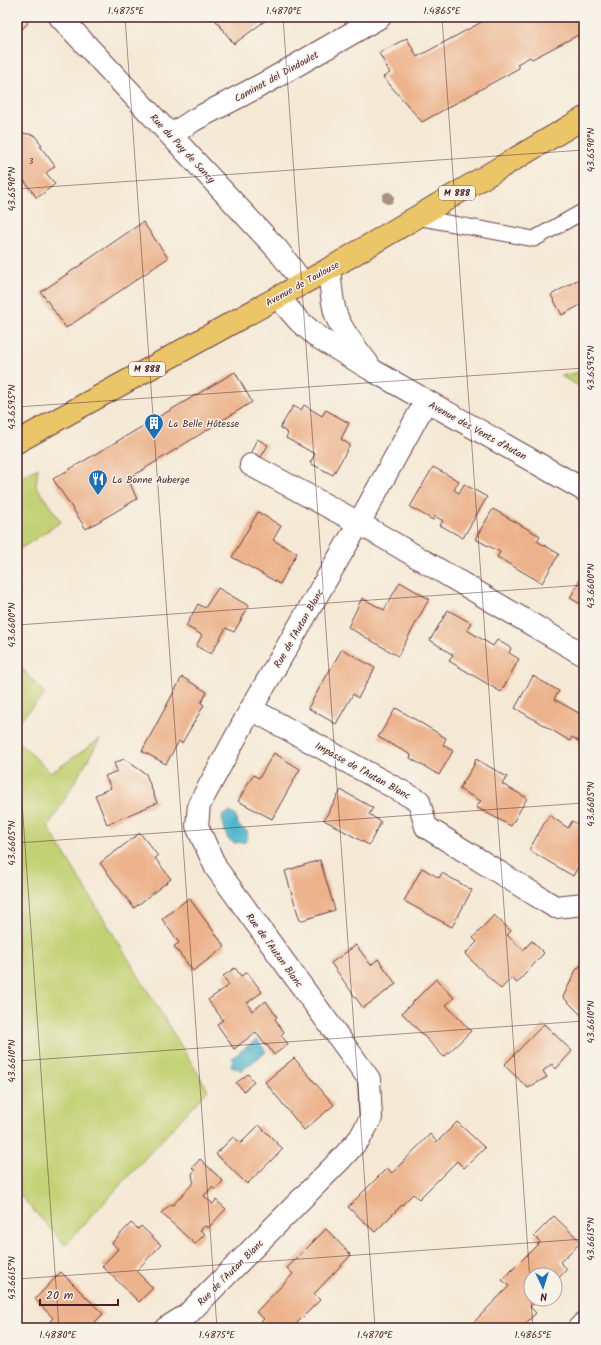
<svg xmlns="http://www.w3.org/2000/svg" width="601" height="1345" viewBox="0 0 601 1345" font-family="Kalam,sans-serif">
  <rect width="100%" height="100%" fill="#f7f3e8"/>
  <filter id="ink" filterUnits="userSpaceOnUse"><feTurbulence type="fractalNoise" baseFrequency=".025" numOctaves="2"/><feDisplacementMap in="SourceGraphic" scale="8" xChannelSelector="R" yChannelSelector="G"/><feConvolveMatrix kernelMatrix="1 2 1 2 8 2 1 2 1" color-interpolation-filters="sRGB"/></filter>
  <filter id="wash" filterUnits="userSpaceOnUse"><feTurbulence type="fractalNoise" baseFrequency=".012" numOctaves="4" result="noise"/><feDisplacementMap in="SourceGraphic" scale="16" xChannelSelector="R" yChannelSelector="G"/><feGaussianBlur stdDeviation="0.9" result="paint"/><feColorMatrix in="noise" values="0 0 0 0 0 0 0 0 0 0 0 0 0 0 0 0 0 1.4 0 .05"/><feComposite in="paint" operator="in"/></filter>
  <g filter="url(#wash)">
    <rect width="100%" height="100%" fill="#f5e9d5"/>
    <!-- green -->
    <g fill="#c2d173" stroke="#86784f">
      <path d="M584,371v18l-23,-13z"/>
      <path d="M38,468l-2,18 25,36 -44,29v-71z"/>
      <path d="M17,663l28,31 -28,29z"/>
      <path d="M100,739l-52,88 160,263 -143,155 -48,-53v-452l34,33z"/>
    </g>
    <!-- water -->
    <g fill="#4eb5cd" stroke="#4c6a7c">
      <path d="M230,812l5,3c4,10 1,11 12,16l1,8 -3,3 -11,1 -6,-4 -3,-7 -3,-15 1,-2z"/>
      <path d="M257,1039l9,13 -25,19 -2,-3h-5l-3,-2 2,-6 -1,-2z"/>
    </g>
    <g id="blocks">
      <!-- building -->
      <g fill="#ecb28b">
        <path d="M17,17h5l6,6 -6,6 -5,-5z"/>
        <path d="M213,17h57l-36,27z"/>
        <path d="M491,17h92l1,3v12l-52,27 -2,-2 -13,7 2,4 -97,54 -39,-45 7,-4 -11,-20 28,-15 10,19z"/>
        <path d="M22,133l12,2 8,10 -2,1 15,20 -9,7 9,11 -18,14 -20,-27v-34z"/>
        <path d="M143,222l25,36 -102,70 -25,-36z"/>
        <path d="M584,276v27l-22,12 -11,-20z"/>
        <path d="M235,372l17,30 -124,77 9,20 -51,30 -33,-50z"/>
        <path d="M304,405l18,11 4,-6 23,13 -8,16 9,6 -17,30 -23,-12 5,-9 -29,-16 2,-5 -8,-5 13,-22 8,4z"/>
        <path d="M257,439l11,6 -7,12 -10,-5z"/>
        <path d="M433,467l26,14 -5,9 5,3 5,-9 23,13 -24,41 -23,-13 3,-4 -8,-5 -2,4 -23,-13z"/>
        <path d="M493,509l47,27 -3,5 22,13 -17,29 -45,-26 3,-5 -25,-13z"/>
        <path d="M258,512l23,14 -8,14 24,13 -17,31 -48,-27z"/>
        <path d="M584,573v33l-14,-8z"/>
        <path d="M400,582l29,17 -31,57 -50,-29 14,-29 22,12z"/>
        <path d="M218,588l31,18 -15,26 -8,-4 -15,26 -15,-8 6,-11 -16,-9 12,-22 7,4z"/>
        <path d="M448,610l23,13 -4,7 26,16 4,-6 14,8 -2,5 10,6 -18,33 -52,-31 4,-6 -23,-15z"/>
        <path d="M342,649l33,19 -17,30 -5,-4 -17,30 -28,-16z"/>
        <path d="M533,676l26,15 -5,8 30,17 -1,28 -11,-7 -2,4 -55,-33z"/>
        <path d="M182,677l25,15 -6,11 3,2 -22,38 -3,-2 -13,23 -24,-13z"/>
        <path d="M396,708l50,30 -3,7 10,6 -14,24 -29,-17 1,-3 -33,-18z"/>
        <path d="M274,753l26,16 -28,50 -34,-18 15,-26 6,3z"/>
        <path d="M124,759l22,15 11,29 -50,21 -12,-29 16,-7 -6,-12 12,-5 -3,-8z"/>
        <path d="M476,759l31,18 -5,7 25,14 -16,28 -35,-19 5,-6 -22,-12 14,-22z"/>
        <path d="M341,790l32,18 -4,6 12,8 -12,23 -45,-25z"/>
        <path d="M549,815l19,13 4,-7 12,7v24l-3,5 2,1 -10,18 -44,-26z"/>
        <path d="M140,833l18,23 -3,2 16,21 -37,29 -34,-45z"/>
        <path d="M320,860l15,50 -35,11 -15,-50z"/>
        <path d="M422,868l17,10 3,-5 30,17 -20,37 -48,-26z"/>
        <path d="M189,898l36,49 -32,24 -19,-25 5,-3 -17,-24z"/>
        <path d="M494,915l17,16 -4,4 16,15 9,-9 12,12 -27,30 -6,-5 -10,11 -36,-35 12,-12 -4,-4z"/>
        <path d="M356,945l15,20 7,-6 18,25 -33,24 -32,-45z"/>
        <path d="M584,962v56l-21,-21 13,-27z"/>
        <path d="M235,968l6,8 6,-4 15,20 -15,11 5,8 14,-10 11,16 -2,2 9,13 -3,3 7,9 -14,11 -7,-10 -1,1 -10,-14 -22,17 -17,-25 6,-4 -15,-20 21,-15 -6,-9z"/>
        <path d="M436,979l18,19 -8,7 25,26 -27,26 -42,-44z"/>
        <path d="M544,1024l28,27 -16,18 -4,-5 -9,7 4,6 -19,11 -24,-23z"/>
        <path d="M294,1058l40,47 -30,25 -39,-48z"/>
        <path d="M248,1074l6,8 -10,9 -8,-8z"/>
        <path d="M457,1122l28,26 -21,20 -7,-7 -38,38 -6,-5 -38,38 -27,-25 39,-39 5,5 38,-39 7,8z"/>
        <path d="M259,1125l24,24 -36,35 -31,-30 17,-17 8,6z"/>
        <path d="M200,1159l23,22 -8,9 -3,-3 -8,9 9,8 3,-4 10,9 -18,19 -3,-2 -5,4 5,4 -10,10 -34,-31 10,-9 2,1 21,-23 -1,-2 -1,-6 3,-4 -3,-2z"/>
        <path d="M554,1216l27,26 -21,20 7,7 -12,13v-7h-24v24h7l-8,8 6,6 -15,15h-48l-2,-3 38,-39 -7,-6 38,-38 -6,-6z"/>
        <path d="M131,1223l7,6 3,-3 20,19 -25,26 17,17 -14,14 -37,-36 16,-17 -6,-6z"/>
        <path d="M326,1229l25,26 -37,39 6,6 -28,28h-37l9,-9 -8,-7 37,-38 -6,-6z"/>
        <path d="M61,1272l42,42 -14,14h-32l-7,-7 3,-3 -18,-19z"/>
      </g>
    </g>
  </g>
  <g filter="url(#ink)">
    <use href="#blocks" fill-opacity="0" stroke="#643d44" stroke-width="1"/>
    <g fill="none" stroke-linecap="round" stroke-linejoin="round">
      <!-- service casing -->
      <g stroke="#643d44" stroke-width="17">
        <path id="service" d="M416,217l118,22 50,-28"/>
      </g>
      <!-- minor casing -->
      <g stroke="#643d44" stroke-width="24">
        <g id="minor">
          <path d="M60,17l217,232 26,34"/>
          <path d="M171,135l23,-15 73,-38 113,-65"/>
          <path d="M251,465l108,58 225,132"/>
          <path d="M251,709l168,92 7,26 129,80 29,-3"/>
          <path d="M166,1328l21,-13 155,-157 18,-20 11,-20 -2,-39 -153,-211 -19,-42 2,-21 52,-96 108,-186 67,-122"/>
          <path d="M579,1328l5,-5"/>
        </g>
      </g>
      <!-- tertiary casing -->
      <g stroke="#643d44" stroke-width="24">
        <g id="tertiary">
          <path d="M329,269c2,15 2,31 7,46 6,17 21,34 32,49"/>
          <path d="M278,297l21,24 20,17 53,32 212,120"/>
        </g>
      </g>
      <!-- primary casing -->
      <g stroke="#643d44" stroke-width="24">
        <path id="primary" d="M17,442l312,-173 255,-151"/>
      </g>
      <!-- service -->
      <use href="#service" stroke="#fff" stroke-width="15"/>
      <!-- minor -->
      <use href="#minor" stroke="#fff" stroke-width="22"/>
      <!-- tertiary -->
      <use href="#tertiary" stroke="#fff" stroke-width="22"/>
      <!-- primary -->
      <use href="#primary" stroke="#ebc669" stroke-width="22"/>
    </g>
    <!-- trees -->
    <circle fill="#a79381" cx="388" cy="198" r="6"/>
  </g>
  <!-- ticks -->
  <path fill="none" stroke="#4a1f2b" stroke-width="1" stroke-opacity="0.45" d="M125,17l92,1311M283,17l92,1311M442,17l89,1278M17,189l567,-39M17,407l567,-39M17,625l567,-40M17,731l42,597M17,843l567,-40M17,1061l567,-40M17,1279l567,-40M531,1299l2,29"/>
  <!-- icons -->
  <defs>
    <g id="building-pin" transform="scale(1)"><path d="M0 17L-7.5 6A9.5 9.5 0 1 1 7.5 6Z" fill="#1f6fb2" stroke="#f7f3e8"/><path d="M-4-6H4V6H1V3H-1V6H-4ZM-2.5-4.3h1.7v1.8h-1.7ZM.8-4.3h1.7v1.8H.8ZM-2.5-1h1.7V.8h-1.7ZM.8-1h1.7V.8H.8Z" fill="#fff"/></g>
    <g id="restaurant-pin" transform="scale(1)"><path d="M0 17L-7.5 6A9.5 9.5 0 1 1 7.5 6Z" fill="#1f6fb2" stroke="#f7f3e8"/><path d="M-5-6h1v4h1v-4h1v4h1v-4h1v5L-1.5 .5V6h-2V.5L-5-1ZM5-6V6H3V1.5H1.5Q1.5-4 5-6Z" fill="#fff"/></g>
  </defs>
  <g fill-rule="evenodd">
    <use href="#building-pin" x="154" y="423"/>
    <use href="#restaurant-pin" x="98" y="479"/>
  </g>
  <g text-anchor="middle" stroke-width="3" stroke-linejoin="round" paint-order="stroke">
    <!-- number labels -->
    <g font-size="8" fill="#724443">
      <text x="31" y="164">3</text>
    </g>
    <!-- shield labels -->
    <g fill="#f7f3e8" stroke="#7e5f64" stroke-width="1">
      <rect x="439" y="186" width="36" height="14" rx="3"/>
      <rect x="129" y="362" width="36" height="14" rx="3"/>
    </g>
    <g font-size="9" font-weight="bold" fill="#4a1f2b">
      <text x="457" y="196">M 888</text>
      <text x="147" y="372">M 888</text>
    </g>
    <!-- street labels -->
    <g font-size="10" fill="#4a1f2b" stroke="#f7f3e8">
      <text transform="translate(276 76) rotate(-29)" y="4">Caminot del Dindoulet</text>
      <text transform="translate(183 148) rotate(47)" y="4">Rue du Puy de Sancy</text>
      <text transform="translate(302 283) rotate(-29)" y="4">Avenue de Toulouse</text>
      <text transform="translate(478 430) rotate(29)" y="4">Avenue des Vents d'Autan</text>
      <text transform="translate(298 628) rotate(-60)" y="4">Rue de l'Autan Blanc</text>
      <text transform="translate(363 770) rotate(29)" y="4">Impasse de l'Autan Blanc</text>
      <text transform="translate(275 950) rotate(54)" y="4">Rue de l'Autan Blanc</text>
      <text transform="translate(230 1272) rotate(-45)" y="4">Rue de l'Autan Blanc</text>
    </g>
    <!-- poi labels -->
    <g font-size="10" fill="#4a1f2b" stroke="#f7f3e8" text-anchor="start">
      <text x="168" y="427">La Belle Hôtesse</text>
      <text x="112" y="483">La Bonne Auberge</text>
    </g>
  </g>
  <!-- margin -->
  <rect width="601" height="1345" fill="none" stroke="#f7f3e8" stroke-width="44"/>
  <!-- north arrow -->
  <g transform="translate(543 1287) rotate(176)"><circle r="19" fill="#f7f3e8" stroke="#b29e9c"/>
  <path d="M0-3L7 15L0 10L-7 15Z" fill="#1f6fb2"/>
  <text y="-6" font-size="11" font-weight="bold" text-anchor="middle" fill="#4a1f2b">N</text>
  </g>
  <!-- scale -->
  <path d="M40 1299v6h78v-6" fill="none" stroke="#4a1f2b" stroke-width="2"/>
  <text x="46" y="1299" font-size="12" fill="#4a1f2b" stroke="#f7f3e8" stroke-width="3" paint-order="stroke">20 m</text>
  <rect x="22" y="22" width="557" height="1301" fill="none" stroke="#4a1f2b" stroke-width="1.5"/>
  <g font-size="10" text-anchor="middle" fill="#4a1f2b">
    <text x="126" y="14">1.4875°E</text>
    <text x="284" y="14">1.4870°E</text>
    <text x="442" y="14">1.4865°E</text>
    <text transform="translate(590 150) rotate(-90)" y="4">43.6590°N</text>
    <text transform="translate(11 189) rotate(-90)" y="4">43.6590°N</text>
    <text transform="translate(590 368) rotate(-90)" y="4">43.6595°N</text>
    <text transform="translate(11 407) rotate(-90)" y="4">43.6595°N</text>
    <text transform="translate(590 586) rotate(-90)" y="4">43.6600°N</text>
    <text transform="translate(11 625) rotate(-90)" y="4">43.6600°N</text>
    <text transform="translate(590 804) rotate(-90)" y="4">43.6605°N</text>
    <text transform="translate(11 843) rotate(-90)" y="4">43.6605°N</text>
    <text transform="translate(590 1022) rotate(-90)" y="4">43.6610°N</text>
    <text transform="translate(11 1061) rotate(-90)" y="4">43.6610°N</text>
    <text transform="translate(590 1239) rotate(-90)" y="4">43.6615°N</text>
    <text transform="translate(11 1278) rotate(-90)" y="4">43.6615°N</text>
    <text x="58" y="1338">1.4880°E</text>
    <text x="217" y="1338">1.4875°E</text>
    <text x="375" y="1338">1.4870°E</text>
    <text x="533" y="1338">1.4865°E</text>
  </g>
</svg>
